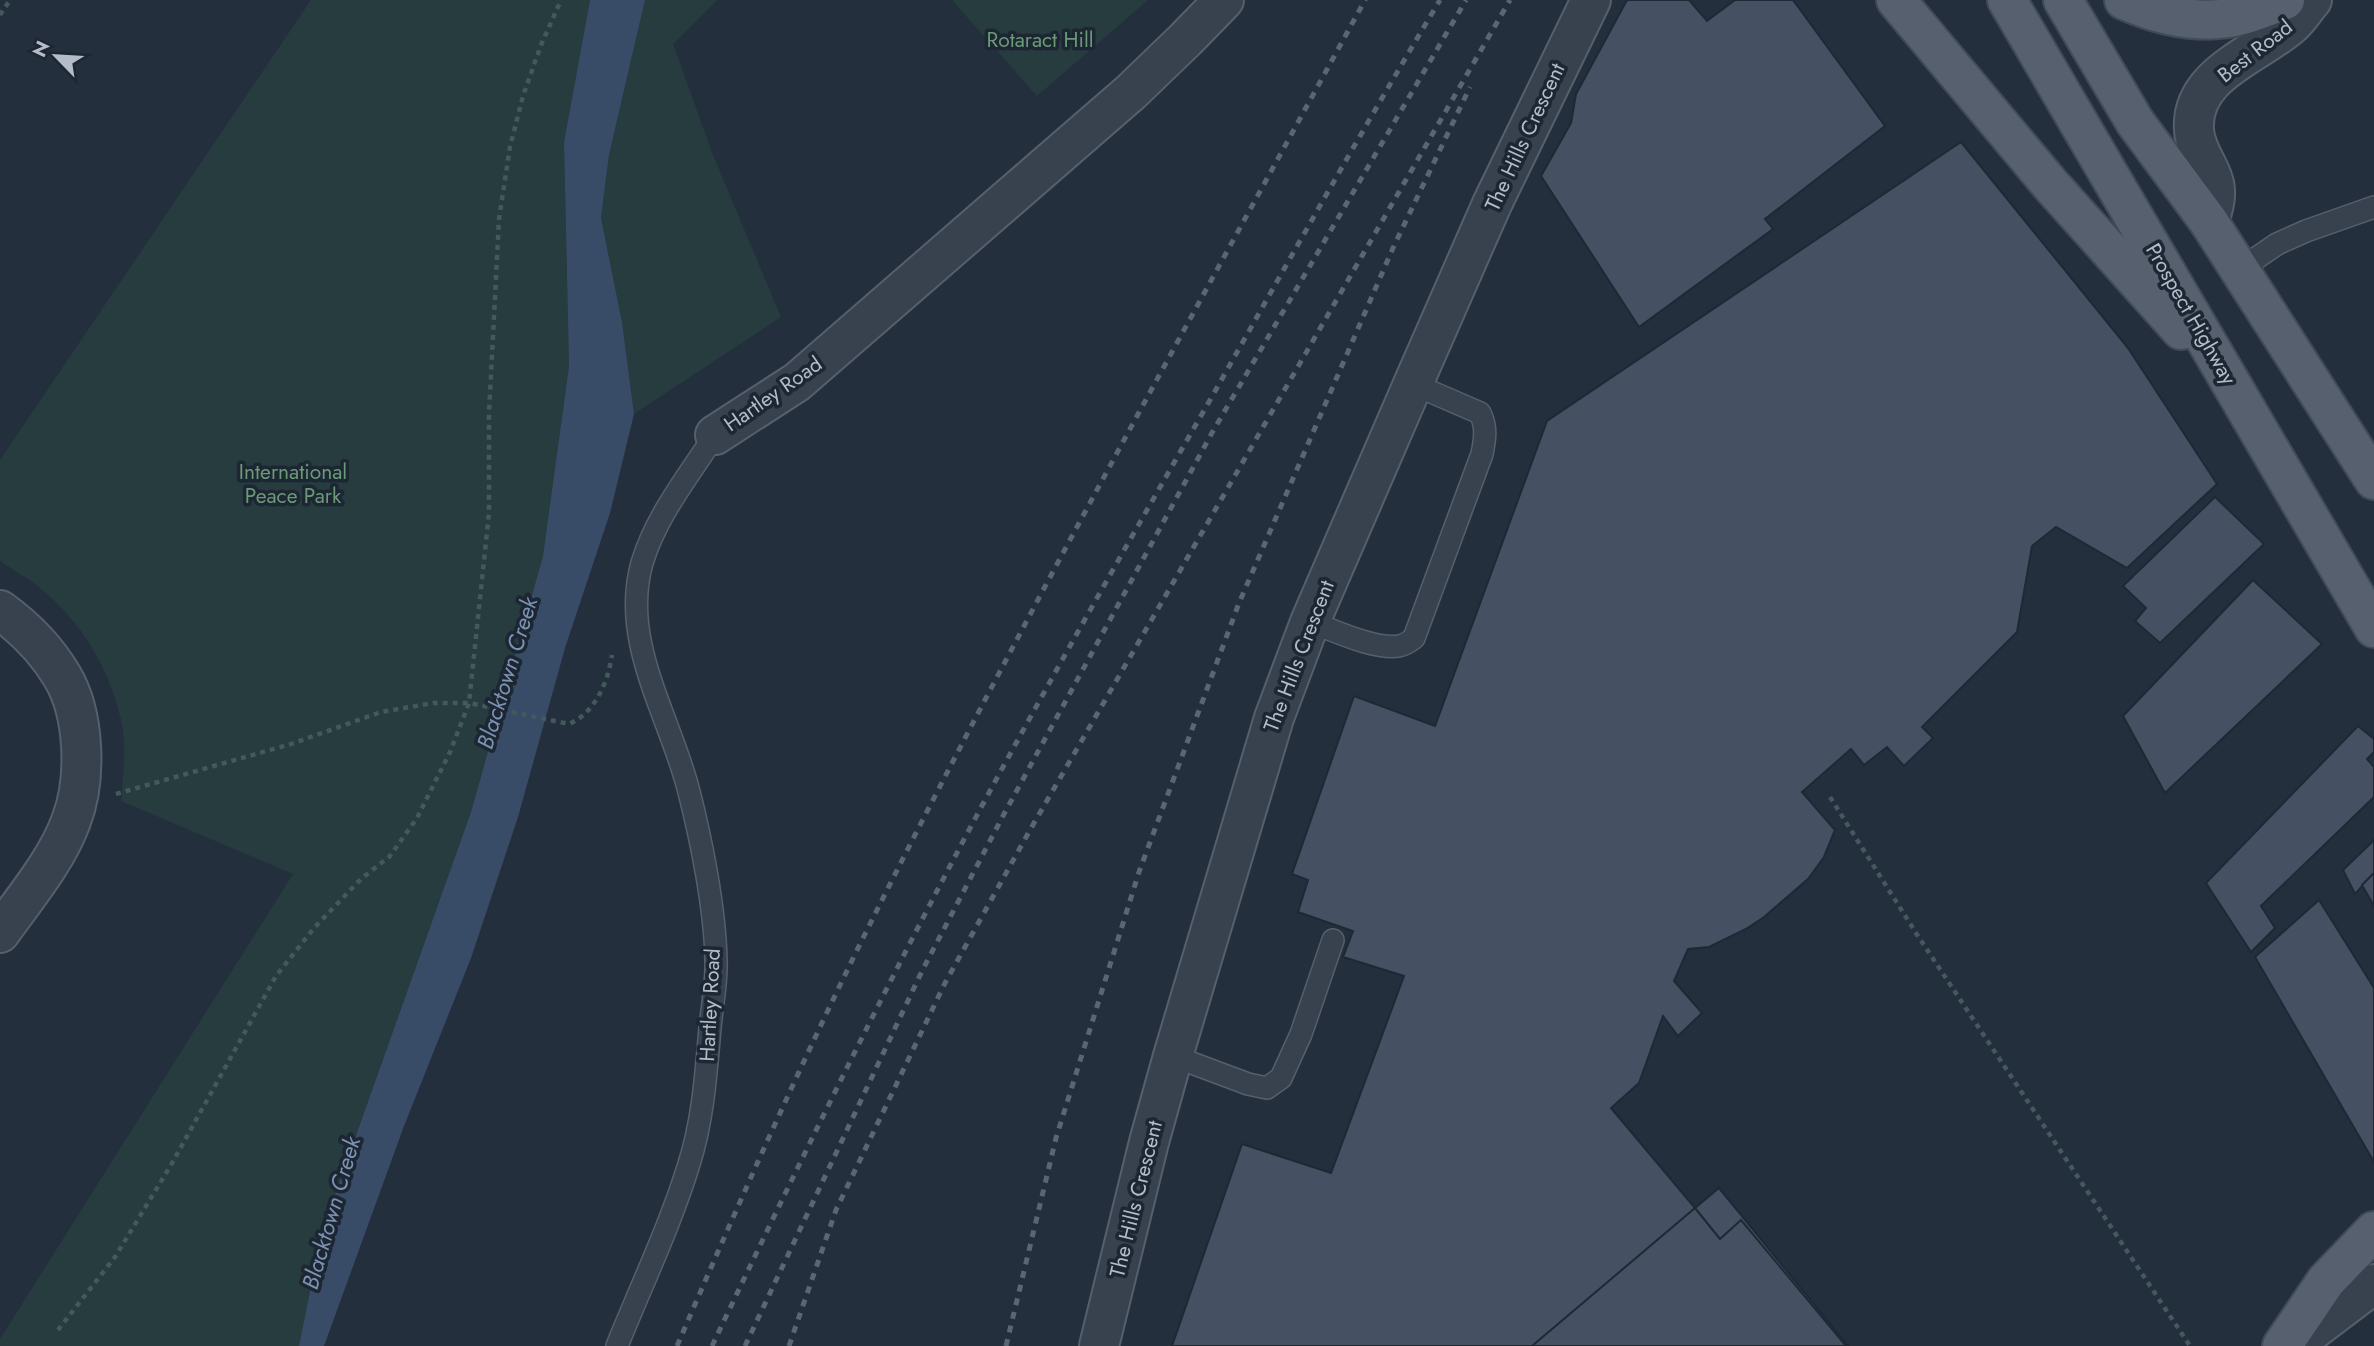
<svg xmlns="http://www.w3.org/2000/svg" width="2374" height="1346" viewBox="0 0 2374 1346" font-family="Jost,sans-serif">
  <rect width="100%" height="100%" fill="#242f3e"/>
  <!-- green -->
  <g fill="#263c3f">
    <path d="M311,0h279l-26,142 5,224 -26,190 -72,256 -149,419 -23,115h-299v-7l293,-465 -172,-73c2,-26 6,-55 0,-81 -12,-52 -39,-98 -81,-132 -12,-10 -27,-18 -40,-27v-101z"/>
    <path d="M645,0h72l-44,44 40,111 68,162 -147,97 -12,-92 -21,-104 8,-63z"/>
    <path d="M952,0h196l-111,96z"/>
  </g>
  <!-- water -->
  <path fill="#394c67" d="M590,0h55l-36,155 -8,63 21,104 12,92 -24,99 -45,135 -47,169 -47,141 -67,168 -80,220h-25l23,-115 149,-419 72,-256 26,-190 -5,-224z"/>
  <!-- building -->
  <g fill="#455162" stroke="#1f2835" stroke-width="2">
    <path d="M1627,0h62l18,21 28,-21h58l92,126 -120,93 8,10 -134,98 -98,-151 30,-53 5,-29z"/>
    <path d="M1961,142l167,206 89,136 -90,84 -71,-41 -24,19 -15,86 -95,95 11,11 -29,28 -17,-19 -23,18 -13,-16 -49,43 33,38 -11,27 -16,22 -44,38 -18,12 -37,18 -21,2 -14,32 28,32 -24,23 -15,-20 -24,67 -28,25 84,100 24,-20 129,158h-676l70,-202 89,29 73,-197 -61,-19 10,-26 -55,-19 10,-32 -16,-6 62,-178 81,30 112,-305z"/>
    <path d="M2215,497l49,47 -104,99 -25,-22 11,-13 -23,-22z"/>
    <path d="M2253,580l69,64 -157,149 -42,-77z"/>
    <path d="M2358,726l16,13v13l-7,7 7,8v30l-113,109 14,22 -24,24 -45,-69z"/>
    <path d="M2374,840v33l-19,21 -12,-24z"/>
    <path d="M2374,873v33l-12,-21z"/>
    <path d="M2319,900l55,88v174l-119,-205z"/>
    <path d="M1695,1208l25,31 21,-19 105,126h-314z"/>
  </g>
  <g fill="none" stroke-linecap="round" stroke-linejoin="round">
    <!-- service casing -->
    <g stroke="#565f6c" stroke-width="24">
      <g id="service">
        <path d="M2239,270l38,-26 29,-13 68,-24"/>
        <path d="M1310,622c24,8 64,28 89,24 6,-1 10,-4 15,-8l68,-184c3,-15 5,-27 -2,-41l-67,-29"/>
        <path d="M1173,1056l75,28 19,4 14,-10 20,-44 32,-94"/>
        <path d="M617,1346c24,-60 53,-120 72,-182 14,-44 17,-90 21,-136 2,-22 7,-46 6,-68 -1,-52 -15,-122 -28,-172 -19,-73 -68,-147 -46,-225 14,-47 47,-88 73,-128"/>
      </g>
    </g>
    <!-- minor casing -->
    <g stroke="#565f6c" stroke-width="42">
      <g id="minor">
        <path d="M715,435l82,-53 334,-290 55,-53 38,-39"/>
        <path d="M0,610c25,18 46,39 62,66 23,38 25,104 9,145 -14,39 -47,78 -71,112"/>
        <path d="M1099,1346l50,-204 24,-86 101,-338 36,-96 103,-238 79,-180 99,-204"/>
        <path d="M2292,1346l82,-62"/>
      </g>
    </g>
    <!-- tertiary casing -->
    <g stroke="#565f6c" stroke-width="42">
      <path id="tertiary" d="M2209,222c4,-13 9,-28 4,-42 -5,-16 -18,-31 -19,-50 -4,-56 63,-75 97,-105 8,-7 14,-17 21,-25"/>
    </g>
    <!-- primary casing -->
    <g stroke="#414a57" stroke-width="42">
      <g id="primary">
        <path d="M1896,0l154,184 131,146"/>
        <path d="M2007,0l367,628"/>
        <path d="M2063,0l72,122 74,100 165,258"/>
        <path d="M2124,0c38,17 78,26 119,15 14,-4 28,-10 42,-15"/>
        <path d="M2282,1346l44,-65 48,-50"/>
      </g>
    </g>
    <!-- path -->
    <g stroke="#44595c" stroke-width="4.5" stroke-dasharray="5 5" stroke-linecap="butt">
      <path d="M0,15l10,-15"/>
      <path d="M116,794l175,-50 90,-32 52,-9h36l100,21c26,-11 39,-42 43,-69"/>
      <path d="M1830,797l86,136 274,413"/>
      <path d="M58,1330l57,-73 56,-92 105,-189 38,-48 47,-49 29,-23 27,-38 33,-66 19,-49 20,-190v-99l10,-195 11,-72 13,-51 18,-51 20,-45"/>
    </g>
    <!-- service -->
    <use href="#service" stroke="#38414e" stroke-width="21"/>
    <!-- minor -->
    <use href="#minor" stroke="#38414e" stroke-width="38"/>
    <!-- tertiary -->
    <use href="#tertiary" stroke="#38414e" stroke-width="38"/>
    <!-- primary -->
    <use href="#primary" stroke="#56606e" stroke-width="38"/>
    <!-- rail -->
    <g stroke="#5a6575" stroke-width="5" stroke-dasharray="7 7" stroke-linecap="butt">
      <path d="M677,1346c59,-137 120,-274 186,-408 158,-317 332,-627 502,-938"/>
      <path d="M712,1346c87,-183 176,-365 272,-544 74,-137 152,-273 230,-409 74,-131 148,-263 226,-393"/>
      <path d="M745,1346l177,-375 82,-157 209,-383 253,-431"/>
      <path d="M789,1346l47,-136 109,-227 85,-153 480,-830"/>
      <path d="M1006,1346l50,-208 83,-266 100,-269 154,-355 77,-161"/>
    </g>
  </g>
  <g text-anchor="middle" stroke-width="7" stroke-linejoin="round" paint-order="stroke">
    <!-- park labels -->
    <g font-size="21" fill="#6b9a76" stroke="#1d2633">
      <text x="1040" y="47">Rotaract Hill</text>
      <text x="293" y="479">International<tspan x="293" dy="24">Peace Park</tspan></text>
    </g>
    <!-- street labels -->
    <g font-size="21" fill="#b4bcc9" stroke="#1d2633">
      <text transform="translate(2255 51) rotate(-38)" y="7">Best Road</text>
      <text transform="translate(1525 137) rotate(-65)" y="7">The Hills Crescent</text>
      <text transform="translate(2191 314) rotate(60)" y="7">Prospect Highway</text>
      <text transform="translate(773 394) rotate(-35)" y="7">Hartley Road</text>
      <text transform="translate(1299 656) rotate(-69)" y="7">The Hills Crescent</text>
      <text transform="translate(710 1005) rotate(-87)" y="7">Hartley Road</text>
      <text transform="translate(1136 1199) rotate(-76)" y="7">The Hills Crescent</text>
    </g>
    <!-- water labels -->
    <g font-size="23" font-style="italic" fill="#7c92b1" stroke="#1d2633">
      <text transform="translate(507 673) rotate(-73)" y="8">Blacktown Creek</text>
      <text transform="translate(331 1213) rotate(-74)" y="8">Blacktown Creek</text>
    </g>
  </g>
  <!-- north arrow -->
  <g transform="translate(56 56) rotate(295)" stroke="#1d2633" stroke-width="5" paint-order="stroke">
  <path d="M0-5L12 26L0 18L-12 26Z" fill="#b4bcc9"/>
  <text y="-10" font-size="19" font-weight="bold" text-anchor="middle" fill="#b4bcc9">N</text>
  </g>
</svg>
